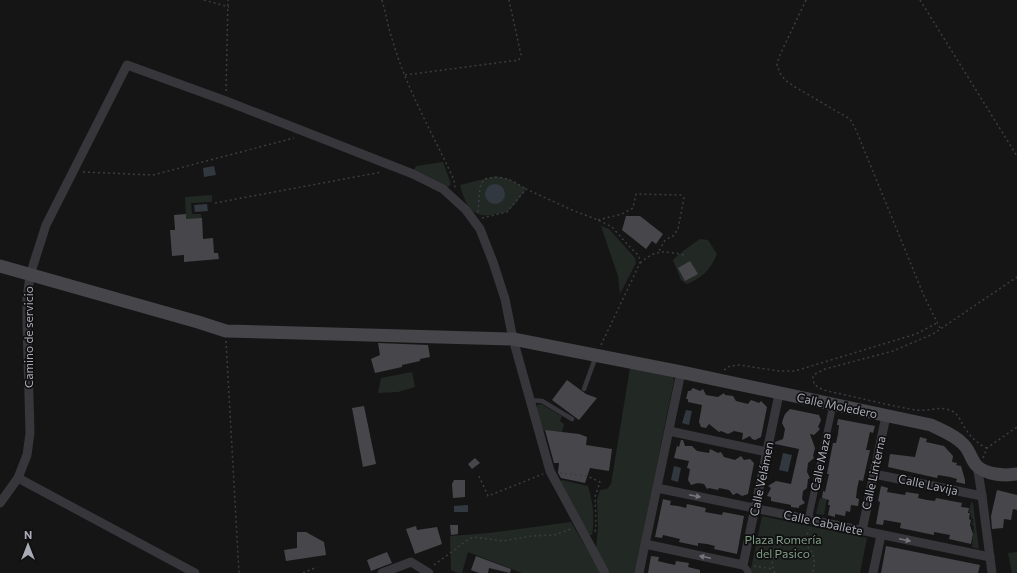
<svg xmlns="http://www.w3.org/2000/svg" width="1017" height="573" viewBox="0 0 1017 573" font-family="Commissioner,sans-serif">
  <rect width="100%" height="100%" fill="#151516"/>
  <!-- green -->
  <g fill="#222823">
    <path d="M443,162l8,22 -3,3 -34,-17 2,-4z"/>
    <path d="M496,176l15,4 15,9c-5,7 -11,16 -18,22 -3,2 -8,2 -12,3 -24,6 -30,-8 -36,-29z"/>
    <path d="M212,195v7l-21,1 1,11h9l1,7 -16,-2 -1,-22z"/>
    <path d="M601,226l8,3 26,29 1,5 -16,31 -2,-18z"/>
    <path d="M700,239l8,1 9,14c-6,15 -15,24 -30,30l-6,-4 -8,-20 10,-9z"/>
    <path d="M630,368l42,6 2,6 -39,193h-25l-14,-24 2,-22 -1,-27 3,-10 7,-1 4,-5z"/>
    <path d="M412,372l3,15 -17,5 -20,1 3,-15z"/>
    <path d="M541,404l21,12 -2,5 4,3 -2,8 -20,-2 -5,-22v-3z"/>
    <path d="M562,480l26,6c5,17 7,32 4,49h-4l-29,-53z"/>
    <path d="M820,498l7,1 -3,16 -8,-1z"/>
    <path d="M970,502l3,1 6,46 -7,-2 2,-21 -2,-1 1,-6 -2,-1v-5l-2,-1 2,-9z"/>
    <path d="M762,516l105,22 -7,35h-110z"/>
    <path d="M571,522l30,51h-79l-54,-21 -6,21h-4l-7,-3 -1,-34 39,-3z"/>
    <path d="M1017,552v21h-5l-4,-20z"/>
  </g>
  <!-- water -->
  <g fill="#32383f">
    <path d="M214,166l2,9 -12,2 -1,-9z"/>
    <circle cx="495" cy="194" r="10"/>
    <path d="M207,204l1,7 -13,1 -1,-7z"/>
    <path d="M686,410l6,1 -3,14 -7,-2z"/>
    <path d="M783,453l9,2 -4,17 -9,-2z"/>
    <path d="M674,466l7,2 -3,14 -7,-2z"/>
    <path d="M468,505v7h-14v-6z"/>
  </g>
  <!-- building -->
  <g fill="#47474b">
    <path d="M186,214v5l16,-1 1,21 10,-1 1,15h4l1,6 -35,3v-7l-12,1 -2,-26h5l-1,-15z"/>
    <path d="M626,216h14l23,18 -7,10 -4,-3 -6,8 -24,-19z"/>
    <path d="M690,261l8,13 -13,7 -7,-13z"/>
    <path d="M378,343l50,2 2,12 -10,2v2l-18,4v2l-27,6 -4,-14 9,-4z"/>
    <path d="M567,380l19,14 11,4 -18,22 -27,-20z"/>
    <path d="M693,388l7,3 3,-2 3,6 12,2 6,-4 1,2 8,1 3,5 12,3 3,-4 8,3 2,-2 6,6 -6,30 -6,3 -3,-1 -2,-3 -8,4 1,-7 -9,-2 -6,3 -7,-3 -2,1 -10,-8 -3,4 -5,-1 -2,-5 3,-17 -14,-3v-3h-2l2,-8h2z"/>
    <path d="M364,406l12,58 -13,3 -11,-59z"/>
    <path d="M790,409l29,6 2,5 -3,7 2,2 -6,6 -4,-1 5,14 -2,8 1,2 -6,5 -1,9 3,6 -2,1 -1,9 -4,3 -1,8 3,4 -6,3v2l-8,-1v-2l-20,-4v-4l-4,-1 4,-8 -3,-2 8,-5 15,3 8,-35 -24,-5v-2l8,-3 2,-10 -3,-6 1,-4 2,-5z"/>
    <path d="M838,419l37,7 -2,7 -3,-1 -4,18h4l-7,31 -4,-1 -2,9 -1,9 3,1 -1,7 -7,-1 -1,7 -4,-1 -1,5 -10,-2v3l-7,-2 2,-10h-2l1,-5 -7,-2 1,-7 2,1 4,-18h-2l6,-31h3l2,-9 1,-9h-2z"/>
    <path d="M545,430l34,4 8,3 -1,8 26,4 -3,22 -19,-3 -5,15 -24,-5 -3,-5 1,-10h-5z"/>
    <path d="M920,437l7,2 -1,3 18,4 9,10 -1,6 5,1 -1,2 5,1 4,14v4l-9,-2 1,-3 -7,-2 -12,-2 -1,3 -49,-11 2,-13 25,3z"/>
    <path d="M681,440h2l2,6h7l5,5 12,2 1,-4 8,4 3,-1 3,5 11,3 6,-4 3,4 6,-1 4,4 -6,31 -6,2 -5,-3 -4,2 -4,-5 -10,-2 -1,2 -9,-2 -2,1 -3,-5 -6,-1 -7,2 -3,-5 2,-11 -3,-1 2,-7 -15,-3 3,-12 2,1z"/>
    <path d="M475,458l5,5 -8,6 -4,-5z"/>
    <path d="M454,480h11v17l-12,1 -1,-14z"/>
    <path d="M881,486l7,2 -1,4 18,3 1,-3 13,2 -1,4 9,2 8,1 1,-3 26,5 -1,4 8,1 -1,5h2l-1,6 2,1 -1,5 3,9 -2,10 -22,-5 1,-4 -16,-3v3l-34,-7 1,-5 -17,-3 -1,5 -7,-1 4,-22 -2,-1z"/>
    <path d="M997,490l20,5v15l-4,-1 -2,11 -7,-1 -1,9 -11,1 -1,-13z"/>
    <path d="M663,499l8,2 -1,4 8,1 8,2 1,-4 19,4 -1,4 17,3 1,-3 21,4 -7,38 -23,-5 1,-3 -8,-2 -9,-1v3l-19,-4 1,-3 -17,-4 -1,3 -7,-1z"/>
    <path d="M450,525h8v9l-7,1z"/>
    <path d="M416,526l1,4 20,-3 5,17 -27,10 -9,-25z"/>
    <path d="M297,532h9l18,10 2,13 -40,6 -2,-11 13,-2z"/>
    <path d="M886,546l94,19 -2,8h-97z"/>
    <path d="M387,552l5,11 -21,8 -4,-11z"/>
    <path d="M476,556l35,13 -1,4 -21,-5 -1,5h-9l-8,-3z"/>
    <path d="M651,556l8,1 -1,4 8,2 9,2 1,-4 13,2 -1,4 12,3v3h-52z"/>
  </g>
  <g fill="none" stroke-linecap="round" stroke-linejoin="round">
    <!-- path -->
    <g stroke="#3c3d42" stroke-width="1.5" stroke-dasharray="2 3" stroke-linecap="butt">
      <path d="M204,0l25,7"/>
      <path d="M382,0c4,14 6,28 11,42 14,48 40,92 61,138l1,8"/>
      <path d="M806,0l-27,57 -2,8 3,8 5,7 10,7 55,32 6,11 68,166 16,32"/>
      <path d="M920,0l97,156"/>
      <path d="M405,75l114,-15 2,-5 -12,-55"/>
      <path d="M226,91l2,-91"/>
      <path d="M83,172l70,3 141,-37"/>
      <path d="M215,203l167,-31"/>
      <path d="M478,212l2,-25 4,-8c19,-4 26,0 42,10"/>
      <path d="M482,218l25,-6 19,-23 46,21 26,10 14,7 15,17 12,12 1,7 -39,82"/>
      <path d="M598,220l24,-6 11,-6 3,-14 45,1 3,3 -6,31 -5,7 -8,4 -7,13"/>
      <path d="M640,263c16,-14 24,-12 44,-8"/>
      <path d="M226,341l13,232"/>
      <path d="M724,370l6,-4 10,-1 39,6h16l121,-37 21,-11"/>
      <path d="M987,448c-10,-4 -18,-13 -24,-23 -3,-5 -4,-10 -11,-14 -11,-6 -23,1 -36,-1 -30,-5 -60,-13 -89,-19l-8,-3 -5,-4 -1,-7 2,-3 10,-5 68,-18 40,-17 84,-57"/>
      <path d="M983,458l4,-10 30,-21"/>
      <path d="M560,473l27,3 13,6 -5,15 1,26 -1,11"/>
      <path d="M479,476l9,20 55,-22"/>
      <path d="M802,543l8,-14"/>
      <path d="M434,565l32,-24 7,-4 30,4 29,-5 22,-1 17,-6"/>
      <path d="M754,566l19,3"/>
      <path d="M303,573l14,-6"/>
      <path d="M775,573c-3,-6 -4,-12 -1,-18 10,-27 50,-12 38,18"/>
    </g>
    <!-- service -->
    <g stroke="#36363b" stroke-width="4.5">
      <path d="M584,389l12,-33"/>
      <path d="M530,400l12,1 30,18"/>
    </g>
    <!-- pedestrian -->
    <g stroke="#36363b" stroke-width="7">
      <path d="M808,520l25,-115"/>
      <path d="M743,565l5,6v2"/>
    </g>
    <!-- minor -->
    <g stroke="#36363b" stroke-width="9">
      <path d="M669,431l98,21"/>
      <path d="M977,465l5,31 10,77"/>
      <path d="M874,474l108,22"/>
      <path d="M18,478l177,95"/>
      <path d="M657,488l333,69"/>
      <path d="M0,503l18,-25 9,-23 3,-22 -3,-109v-25l3,-24 16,-50 81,-160 99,36 187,73 30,15 23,21 14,19 13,33 12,37 8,40 37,132 55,102"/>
      <path d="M862,531l24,-115"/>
      <path d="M645,544l98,21 36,-171"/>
      <path d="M382,573l29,-11 18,11"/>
      <path d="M639,573l42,-201"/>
      <path d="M873,573l8,-38"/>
    </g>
    <!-- secondary -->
    <path stroke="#45454a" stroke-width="13" d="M0,266l198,56 28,9 287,8 168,33 250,53c10,5 24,10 32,19 6,5 8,15 13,21 9,10 29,11 41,9"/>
  </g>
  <!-- one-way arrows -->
  <defs><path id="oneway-solid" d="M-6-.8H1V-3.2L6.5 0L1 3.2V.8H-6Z"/></defs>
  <g fill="#75767e">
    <use href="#oneway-solid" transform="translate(695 496) rotate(12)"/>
    <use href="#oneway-solid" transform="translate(905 540) rotate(12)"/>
    <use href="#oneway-solid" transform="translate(705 557) rotate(-168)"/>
  </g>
  <g text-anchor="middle" stroke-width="3.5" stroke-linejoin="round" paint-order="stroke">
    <!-- street labels -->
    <g font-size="12" fill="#a8aab5" stroke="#101011">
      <text transform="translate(29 337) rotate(-90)" y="4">Camino de servicio</text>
      <text transform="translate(837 406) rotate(12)" y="4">Calle Moledero</text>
      <text transform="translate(821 462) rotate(-78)" y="4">Calle Maza</text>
      <text transform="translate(874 473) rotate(-78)" y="4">Calle Linterna</text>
      <text transform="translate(762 479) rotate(-78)" y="4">Calle Velámen</text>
      <text transform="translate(928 485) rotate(12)" y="4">Calle Lavija</text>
      <text transform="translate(823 523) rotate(12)" y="4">Calle Caballete</text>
    </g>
    <!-- park labels -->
    <g font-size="12" fill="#829d87" stroke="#101011">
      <text x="783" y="544">Plaza Romería<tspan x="783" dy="14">del Pasico</tspan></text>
    </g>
  </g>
  <!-- north arrow -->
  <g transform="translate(28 545)" stroke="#101011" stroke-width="3" paint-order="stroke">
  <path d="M0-3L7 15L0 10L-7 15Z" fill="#a8aab5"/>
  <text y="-6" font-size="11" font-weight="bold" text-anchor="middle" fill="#a8aab5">N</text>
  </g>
</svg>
